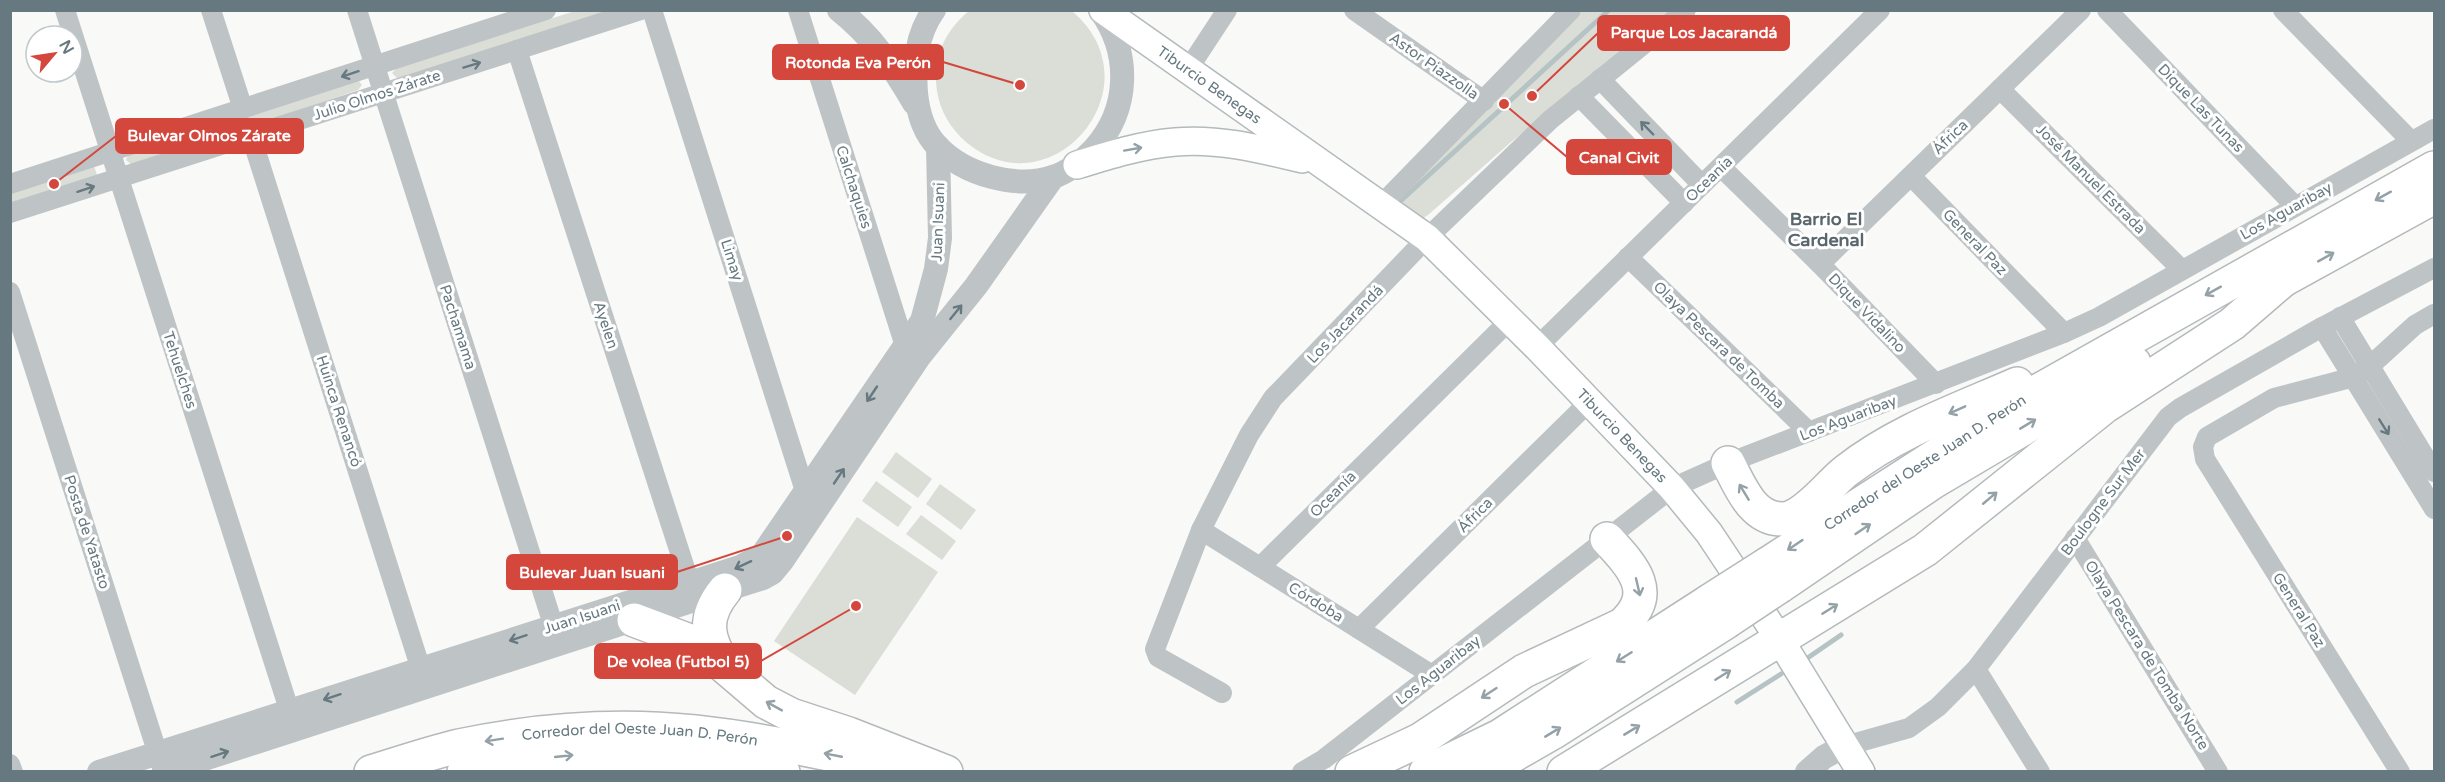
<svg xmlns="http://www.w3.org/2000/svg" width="2445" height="782" viewBox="0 0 2445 782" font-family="'Varela Round',sans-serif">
  <rect width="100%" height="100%" fill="#f9f9f8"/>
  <!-- green -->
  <g fill="#daded7">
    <path d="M575,11h33l-210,68 -6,-6 6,-6z"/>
    <path d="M1072,11c88,75 -21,203 -106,131 -15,-13 -26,-31 -29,-51 -5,-31 7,-60 32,-80z"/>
    <path d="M1582,11h90l-162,132 -82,72 -6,4 -22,-14 -1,-5z"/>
    <path d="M358,80l4,5 -4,5 -225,76 -7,-6 2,-5z"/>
    <path d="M94,166l3,9 -86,28 -1,-11z"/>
    <path d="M896,452l36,27 -14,19 -36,-26z"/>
    <path d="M876,481l36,26 -14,20 -36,-26z"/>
    <path d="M940,484l36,26 -15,20 -35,-26z"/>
    <path d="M921,515l35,26 -14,19 -36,-26z"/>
    <path d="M857,517l81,55 -83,123 -81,-54z"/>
  </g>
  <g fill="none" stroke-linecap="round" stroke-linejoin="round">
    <!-- stream -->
    <g stroke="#b5c3c5" stroke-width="5">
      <path d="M1395,206l214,-196"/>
      <path d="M1809,657l32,-22"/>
      <path d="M1737,702l44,-28"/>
    </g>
    <!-- secondary casing -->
    <g stroke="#b3babd" stroke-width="30">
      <g id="secondary">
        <path id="s1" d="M1103,10l324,228 110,109 135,141 37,45 71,107 81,132"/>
        <path d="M1077,165c32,-10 64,-20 98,-23 43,-4 86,7 127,17"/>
      </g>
    </g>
    <!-- motorway casing -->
    <g stroke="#b4b9bb" stroke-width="36">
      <g id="motorway">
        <path d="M2263,291l171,-94"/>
        <path d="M1728,463c12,23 24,56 54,56 22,0 47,-35 64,-48 51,-40 112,-61 171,-87"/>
        <path id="s2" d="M1766,565l256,-165 412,-232"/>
        <path d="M1780,586l153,-104 201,-119"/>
        <path d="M634,620l64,24 68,58 25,13 58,19 97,38"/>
        <path d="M724,665c-18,-28 -21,-48 1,-75"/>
        <path id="s3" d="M371,772c29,-9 59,-19 88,-26 76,-16 159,-22 236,-14 73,8 145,24 216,40"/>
        <path d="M464,772c105,-24 215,-24 319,0"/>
        <path d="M1352,772l68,-32 104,-69 98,-46c36,-32 11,-58 -15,-86"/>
        <path d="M1426,772l74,-36 208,-134"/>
        <path d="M1484,772l68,-39 174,-111"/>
        <path d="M1564,772l361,-222 179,-143 128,-83 50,-43"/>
      </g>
    </g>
    <!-- minor -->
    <g stroke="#bec4c6" stroke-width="20">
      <path d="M65,10l229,715"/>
      <path d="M211,10l32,99"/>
      <path d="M357,10l201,630"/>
      <path d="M652,10l153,481 9,9"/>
      <path d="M798,10l107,336 9,7"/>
      <path d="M1354,10l130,91"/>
      <path d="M2107,10l188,196"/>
      <path d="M2283,10l128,131"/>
      <path d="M517,50l177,546"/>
      <path d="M1187,71l40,-61"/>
      <path d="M1600,79l102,106"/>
      <path d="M2000,89l182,181"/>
      <path d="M1579,96l105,107"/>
      <path d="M251,136l174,546"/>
      <path d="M1721,167l99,97 116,120"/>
      <path d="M1911,176l153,157"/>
      <path d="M10,184l536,-174"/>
      <path d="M1380,206l191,-196"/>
      <path d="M10,213l631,-203"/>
      <path d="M1628,257l181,175"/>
      <path d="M1820,264l261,-254"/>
      <path d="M10,292l152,475"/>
      <path d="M2340,317l94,155"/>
      <path d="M2322,327l112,182"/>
      <path d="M1537,347l343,-337"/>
      <path d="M1201,530l231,145"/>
      <path d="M2075,538l143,234"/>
      <path d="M1260,567l250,-247"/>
      <path d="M1359,629l231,-228"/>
      <path d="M1976,669l64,103"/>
      <path d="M1222,693l-64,-36 -3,-8 46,-119 48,-95 24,-37 154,-160 123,-118 136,-110"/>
      <path d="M1845,746l64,-18 29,-21 38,-38 192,-252 12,-9 142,-81 112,-59"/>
      <path d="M10,764l3,8"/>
      <path d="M1302,772l22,-13 348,-271 56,-25 336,-130 35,-16 335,-188"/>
      <path d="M2400,772l-195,-313 -2,-12 4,-10 67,-39 80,-21 16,-11 45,-41 19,-11"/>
    </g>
    <!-- tertiary -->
    <g stroke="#bec4c6" stroke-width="24">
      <path d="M839,10c33,26 54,57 75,93"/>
      <path d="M934,10c-18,25 -20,54 -18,83 2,20 8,40 22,54 27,28 78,42 115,30 15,-5 31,-17 41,-28 36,-40 37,-96 6,-139"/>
      <path d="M99,772l641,-205 22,-12 160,-234 14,-52 4,-31 -2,-91"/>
      <path d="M164,772l561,-182 38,-12 9,-5 10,-12 137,-204 57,-71 77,-109"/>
      <path d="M1807,772l17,-15 21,-11"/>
    </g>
    <!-- secondary -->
    <use href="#secondary" stroke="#fff" stroke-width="27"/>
    <!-- motorway -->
    <use href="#motorway" stroke="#fff" stroke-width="33"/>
    <!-- motorway-bridge casing -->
    <g stroke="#b4b9bb" stroke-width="36" stroke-linecap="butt">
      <g id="motorway-bridge">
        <path d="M1708,602l58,-37"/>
        <path d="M1726,622l54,-36"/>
      </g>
    </g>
    <!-- motorway-bridge -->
    <use href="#motorway-bridge" stroke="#fff" stroke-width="33"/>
  </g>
  <!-- one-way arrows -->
  <defs><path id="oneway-shaft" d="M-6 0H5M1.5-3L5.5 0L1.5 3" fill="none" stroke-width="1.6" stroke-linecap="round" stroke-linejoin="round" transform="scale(1.5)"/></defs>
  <g stroke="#667980">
    <use href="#oneway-shaft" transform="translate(472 65) rotate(-17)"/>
    <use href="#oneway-shaft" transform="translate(350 74) rotate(162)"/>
    <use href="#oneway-shaft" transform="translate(1647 128) rotate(-134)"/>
    <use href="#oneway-shaft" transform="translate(86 189) rotate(-18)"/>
    <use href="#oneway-shaft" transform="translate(956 312) rotate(-51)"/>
    <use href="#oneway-shaft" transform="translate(872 394) rotate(124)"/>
    <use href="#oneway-shaft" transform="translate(2384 427) rotate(58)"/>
    <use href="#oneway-shaft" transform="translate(839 476) rotate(-56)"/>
    <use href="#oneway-shaft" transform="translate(743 565) rotate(155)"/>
    <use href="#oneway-shaft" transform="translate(518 638) rotate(162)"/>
    <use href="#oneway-shaft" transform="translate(332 697) rotate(162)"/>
    <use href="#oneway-shaft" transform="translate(220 754) rotate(-18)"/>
  </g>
  <g stroke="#94a1a6">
    <use href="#oneway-shaft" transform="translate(1133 149) rotate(-10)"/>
    <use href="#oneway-shaft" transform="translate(2383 196) rotate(151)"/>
    <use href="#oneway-shaft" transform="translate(2326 257) rotate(-29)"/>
    <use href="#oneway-shaft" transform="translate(2213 291) rotate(151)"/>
    <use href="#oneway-shaft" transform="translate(1957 410) rotate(156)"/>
    <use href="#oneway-shaft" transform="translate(2028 424) rotate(-31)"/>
    <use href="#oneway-shaft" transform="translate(1744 492) rotate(-121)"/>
    <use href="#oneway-shaft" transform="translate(1990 498) rotate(-40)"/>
    <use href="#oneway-shaft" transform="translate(1863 529) rotate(-34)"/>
    <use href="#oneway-shaft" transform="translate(1795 545) rotate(146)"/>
    <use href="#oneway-shaft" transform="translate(1638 587) rotate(77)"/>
    <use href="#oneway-shaft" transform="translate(1830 609) rotate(-32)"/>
    <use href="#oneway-shaft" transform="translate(1624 657) rotate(148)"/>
    <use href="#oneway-shaft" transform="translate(1723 675) rotate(-32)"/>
    <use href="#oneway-shaft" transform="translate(1489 693) rotate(147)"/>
    <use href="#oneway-shaft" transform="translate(774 706) rotate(-151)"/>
    <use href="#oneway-shaft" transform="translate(1632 730) rotate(-31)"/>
    <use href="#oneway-shaft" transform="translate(1553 732) rotate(-31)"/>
    <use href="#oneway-shaft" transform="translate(494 740) rotate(171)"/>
    <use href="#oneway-shaft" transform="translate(833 755) rotate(-169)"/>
    <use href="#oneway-shaft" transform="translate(564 756) rotate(-6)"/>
  </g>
  <g text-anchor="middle" stroke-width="6" stroke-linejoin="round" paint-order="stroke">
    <!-- street labels -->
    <g font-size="15" fill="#667980" stroke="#fff">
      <text transform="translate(1434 66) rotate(35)" y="5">Astor Piazzolla</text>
      <text dy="5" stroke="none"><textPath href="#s1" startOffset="130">Tiburcio Benegas</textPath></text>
      <text transform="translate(377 95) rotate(-18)" y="5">Julio Olmos Zárate</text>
      <text transform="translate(2201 108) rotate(46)" y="5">Dique Las Tunas</text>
      <text transform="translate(1950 137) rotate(-44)" y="5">África</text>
      <text transform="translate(1709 179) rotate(-44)" y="5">Oceanía</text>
      <text transform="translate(2091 179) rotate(45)" y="5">José Manuel Estrada</text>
      <text transform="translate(854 187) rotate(72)" y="5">Calchaquies</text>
      <text transform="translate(2286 211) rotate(-29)" y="5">Los Aguaribay</text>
      <text transform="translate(938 222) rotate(-88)" y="5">Juan Isuani</text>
      <text transform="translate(1975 242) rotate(46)" y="5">General Paz</text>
      <text transform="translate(732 260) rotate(72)" y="5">Limay</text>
      <text transform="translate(1867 313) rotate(46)" y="5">Dique Vidalino</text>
      <text transform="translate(1345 324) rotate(-46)" y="5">Los Jacarandá</text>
      <text transform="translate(606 325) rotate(72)" y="5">Ayelen</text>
      <text transform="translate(458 327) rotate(72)" y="5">Pachamama</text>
      <text transform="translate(1719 345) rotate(44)" y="5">Olaya Pescara de Tomba</text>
      <text transform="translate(180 370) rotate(72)" y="5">Tehuelches</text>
      <text transform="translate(339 411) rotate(72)" y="5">Huinca Renancó</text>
      <text transform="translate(1848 418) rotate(-21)" y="5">Los Aguaribay</text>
      <text dy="5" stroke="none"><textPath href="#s1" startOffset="674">Tiburcio Benegas</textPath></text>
      <text dy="5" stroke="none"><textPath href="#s2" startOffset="189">Corredor del Oeste Juan D. Perón</textPath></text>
      <text transform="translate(1333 494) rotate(-45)" y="5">Oceanía</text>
      <text transform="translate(2103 502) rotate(-53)" y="5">Boulogne Sur Mer</text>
      <text transform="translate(1475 515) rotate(-45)" y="5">África</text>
      <text transform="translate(87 532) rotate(72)" y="5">Posta de Yatasto</text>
      <text transform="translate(1316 602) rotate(32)" y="5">Córdoba</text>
      <text transform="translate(2299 610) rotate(58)" y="5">General Paz</text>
      <text transform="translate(582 617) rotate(-18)" y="5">Juan Isuani</text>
      <text transform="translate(2147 655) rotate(58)" y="5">Olaya Pescara de Tomba Norte</text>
      <text transform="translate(1438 670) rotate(-38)" y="5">Los Aguaribay</text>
      <text dy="5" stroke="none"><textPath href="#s3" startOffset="274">Corredor del Oeste Juan D. Perón</textPath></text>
    </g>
    <!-- quarter labels -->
    <g font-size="18" font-weight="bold" fill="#59666b" stroke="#fff">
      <text x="1826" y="225">Barrio El<tspan x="1826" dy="21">Cardenal</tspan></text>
    </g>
  </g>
  <!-- callouts -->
  <path fill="none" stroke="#d4473d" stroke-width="2" d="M1532 96L1598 33M1020 85L943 62M54 184L116 136M1504 104L1567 157M787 536L677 572M856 606L761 661"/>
  <g fill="#d4473d" stroke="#fff" stroke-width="2">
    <circle cx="1532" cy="96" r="6"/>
    <circle cx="1020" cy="85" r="6"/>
    <circle cx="54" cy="184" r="6"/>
    <circle cx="1504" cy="104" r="6"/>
    <circle cx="787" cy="536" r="6"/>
    <circle cx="856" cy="606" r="6"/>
  </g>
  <g fill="#d4473d" stroke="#d4473d" stroke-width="2">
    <rect x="1598" y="16" width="191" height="34" rx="6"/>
    <rect x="773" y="45" width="170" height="34" rx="6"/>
    <rect x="116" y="119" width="187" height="34" rx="6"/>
    <rect x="1567" y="140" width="104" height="34" rx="6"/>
    <rect x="507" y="555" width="170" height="34" rx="6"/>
    <rect x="595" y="644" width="166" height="34" rx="6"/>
  </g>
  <g font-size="16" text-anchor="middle" font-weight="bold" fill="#fff">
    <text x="1694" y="38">Parque Los Jacarandá</text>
    <text x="858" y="68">Rotonda Eva Perón</text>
    <text x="209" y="141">Bulevar Olmos Zárate</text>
    <text x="1619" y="163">Canal Civit</text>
    <text x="592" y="578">Bulevar Juan Isuani</text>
    <text x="678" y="667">De volea (Futbol 5)</text>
  </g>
  <!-- border -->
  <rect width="2445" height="782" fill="none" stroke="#667980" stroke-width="24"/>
  <!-- north arrow -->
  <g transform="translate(54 54) rotate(61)"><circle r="28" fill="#ffffff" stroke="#c2c9cc" stroke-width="1.5"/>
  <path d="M0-4.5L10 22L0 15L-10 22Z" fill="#d4473d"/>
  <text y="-9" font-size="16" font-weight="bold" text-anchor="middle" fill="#667980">N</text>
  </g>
</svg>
